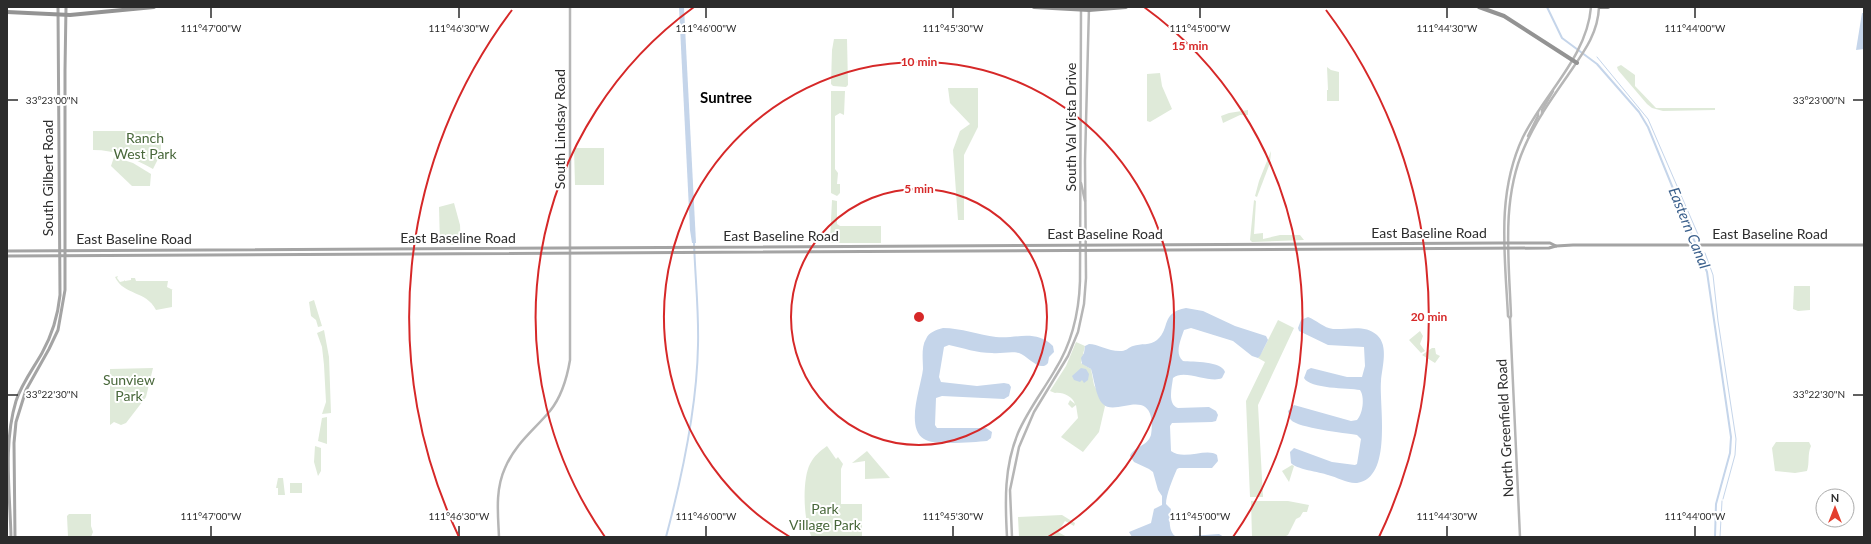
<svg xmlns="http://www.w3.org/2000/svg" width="1871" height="544" viewBox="0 0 1871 544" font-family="Lato,sans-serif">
  <rect width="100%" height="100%" fill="#fff"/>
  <!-- green -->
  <g fill="#dfead9">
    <path d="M834,39h13l1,46 -2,2 -13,-1 -2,-2 1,-34z"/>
    <path d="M1621,65l14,10v11l21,22h59v2l-52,1 -11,-3 -5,-4 -29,-34 -1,-3z"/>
    <path d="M1327,67l4,3 8,2v29h-12v-11h1z"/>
    <path d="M1160,73l2,13 10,23 -22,13 -3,-1v-47z"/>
    <path d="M948,88h30v39l-14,28v65h-6l-5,-70 7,-19 10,-7 -20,-21z"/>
    <path d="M831,91h14l-1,24 -4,-2 -5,3v53l3,4 -1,11h3v9l-3,3 -6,-3z"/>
    <path d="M1248,110v5h-8l-17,8 -2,-7 8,-3z"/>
    <path d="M93,131h68v22l-8,16c-20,-11 -37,-19 -60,-19z"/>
    <path d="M574,148h30v37h-29z"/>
    <path d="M1271,151l-1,12 -13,34 -2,-1 4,-15z"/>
    <path d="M114,157l19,6 18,11 -1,12h-18l-21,-20z"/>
    <path d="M832,200l5,1v23l3,2h41v17h-49l-2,-2z"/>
    <path d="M1254,200l2,1 -2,33 9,-1v6l17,-4h20l4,5 -52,2 -2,-2z"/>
    <path d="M454,203l6,22 1,20h-21l-1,-38z"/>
    <path d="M118,276l-1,2 3,4 4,-1v-1l1,1 6,-1v-2h4l1,3h32l-1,6 6,3h-1v17l-16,3c-10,-20 -32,-14 -41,-33z"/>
    <path d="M1794,286h16v24l-12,1 -5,-2z"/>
    <path d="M314,300l8,26 -4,1 -2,-7 -5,-4 -2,-14z"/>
    <path d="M1278,320l16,8 -36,77 5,92h-13l-4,-96 19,-39 -7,-4 5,-8z"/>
    <path d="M324,330l5,27 2,56 -9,1 4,-12 -2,-37 -2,-18 -5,-14z"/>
    <path d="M1420,331l3,5 -3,8 5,7 -4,2 -12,-13z"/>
    <path d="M1076,342l9,4 -4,17 10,6 3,16 11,21 -6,26 -16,20 -22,-15 17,-19 -2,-13 -4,3 -4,-4 2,-4 5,4c-3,-8 -12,-12 -20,-11l-5,-2 16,-25z"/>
    <path d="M1432,348h3l1,6 4,2 -5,7 -13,-8z"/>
    <path d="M153,368l-7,29 -20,26 -5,2 -7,-3 -4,3v-56z"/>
    <path d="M327,417v27l-9,-3 4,-23z"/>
    <path d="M1776,442h33l2,4c-4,9 -1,16 -4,25l-12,2 -20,-2 -3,-23z"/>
    <path d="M315,446l6,2v23l-3,5 -4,-14z"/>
    <path d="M827,446l9,13 2,-2 5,7 -2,5v35h21v33h-50c-9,-15 -10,-58 -2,-73 4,-8 10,-13 17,-18z"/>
    <path d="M867,451l23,27 -25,1v-18l-13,2z"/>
    <path d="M1292,465l2,1 -5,16 -7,-11z"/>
    <path d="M278,478h5l2,17h-7v-7h-2z"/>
    <rect x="290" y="483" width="12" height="10"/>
    <path d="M1251,501h37l21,4 -2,7h-4l-3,5 -4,2 -8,16 -4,2h-32z"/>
    <path d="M69,514h22v12l2,6 -2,5h-23l-1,-21z"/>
    <path d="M1062,515l13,8 -1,3 -9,-5 -7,11 9,5h-48l-1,-20z"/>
  </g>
  <!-- water -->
  <g fill="#c5d5ea">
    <path d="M679,7h5l12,236h-4l-2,-13z"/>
    <path d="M1862,13h2v36l-8,1z"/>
    <path d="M1186,308l17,3 32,15 31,10 2,4 -8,16 -2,2 -6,-2 -19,-15 -42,-13 -7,2c-3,9 -10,24 -1,31 10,1 39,0 42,11l-3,6c-12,6 -38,-10 -49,0 -1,9 -6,26 5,30l31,-1 7,4 2,4 -2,6 -4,1 -40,1 -2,3 1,25c13,10 36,-4 46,4l1,6 -6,7h-33l-2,1c-4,9 -11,26 -11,35l5,5c-2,8 -3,25 6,28l42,-3 5,3h-92l-3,-5 22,-9 3,-14 8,-4v-9l-4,-6 -5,-18 -4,-3 -15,-7 -4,-6c4,-10 17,-9 21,-21 1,-6 1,-13 0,-18 -6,-26 -37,-1 -48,-13 -7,-6 -9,-26 -12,-35l-9,-5 -1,-6 3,-5 1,-7 4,-2c9,0 20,8 33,7 4,0 7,-4 11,-5 8,-3 17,0 24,-6 14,-12 3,-27 29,-32z"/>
    <path d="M1308,317c8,3 16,11 25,12 14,1 32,-5 44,6 12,11 5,32 4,46 -2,25 12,97 -24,102 -9,1 -20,-6 -29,-8 -8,-3 -33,-6 -37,-12l-1,-11 4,-4 38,14 23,3 2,-1 4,-25 -4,-4c-12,-2 -59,-7 -66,-15 -2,-2 -2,-6 -3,-9l6,-6 57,16 6,-1c6,-6 8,-23 3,-30 -12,-2 -50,-1 -56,-12l3,-8 4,-2 36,9h15l3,-11 -1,-19 -36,-2 -29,-14 -1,-3 3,-8z"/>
    <path d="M943,328c18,0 36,7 53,9 21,2 39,-8 57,9l1,6 -5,5 -1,6c-8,10 -20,-7 -29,-10 -9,-2 -18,1 -27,0 -15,0 -29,-5 -43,-8l-5,2 -5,30 2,5 36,4 27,-3 5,1 2,3 -2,9 -5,3 -62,-3 -6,2 -1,27 2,3h49l6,4 -1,6 -4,3c-13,1 -53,5 -63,-2 -19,-12 -3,-52 -1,-70 0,-9 -2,-22 3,-30 3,-7 10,-9 17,-11z"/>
    <path d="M1081,368l5,1 3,5 -1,6 -4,3 -2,-3 -2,2 -6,-2 -2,-4z"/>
  </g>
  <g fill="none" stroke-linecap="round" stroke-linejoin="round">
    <!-- stream -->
    <g stroke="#c5d5ea" stroke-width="1">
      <path d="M1597,57l51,62 52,120"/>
      <path d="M1705,253l8,22 5,46 18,118 -1,16 -12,44"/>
      <path d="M1720,537l2,-36"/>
    </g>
    <!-- canal -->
    <g stroke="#c5d5ea" stroke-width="2">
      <path d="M1547,7l15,31 35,26 42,48 9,15 59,145 24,165 -1,16 -14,51 -1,33"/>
      <path d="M666,537c16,-60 31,-129 32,-192 1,-34 -3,-69 -4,-103"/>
    </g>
    <!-- secondary -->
    <g stroke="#b6b6b6" stroke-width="2.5">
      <path d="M1542,114v-4l11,-19"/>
      <path d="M1528,136l10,-20v-4"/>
      <path d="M1081,183l4,18"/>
      <path d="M1510,318l-2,-2c-3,-61 -12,-122 15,-179 21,-43 64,-80 68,-130"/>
      <path d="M499,537c-1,-23 -4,-47 6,-69 10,-24 29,-38 45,-57 12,-15 17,-33 20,-51v-353"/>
      <path d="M1007,537c-2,-36 -3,-70 11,-104 10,-23 25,-42 37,-63 17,-27 24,-58 25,-89l1,-274"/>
      <path d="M1012,537l-2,-47 9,-43 15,-35 34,-56 10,-24 6,-28 2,-26 -1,-117 4,-154"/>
      <path d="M1520,537l-10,-219 1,-2c-2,-56 -10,-116 13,-168 11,-26 28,-50 44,-73 15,-22 30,-41 31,-68"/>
    </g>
    <!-- primary -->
    <g stroke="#a4a4a4" stroke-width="3">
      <path d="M7,251l1492,-8h51l6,3"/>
      <path d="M7,256l1542,-8 7,-2 17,-1h291"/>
      <path d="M11,537c-1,-44 -8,-93 5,-136 6,-18 17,-32 26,-48 10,-18 16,-38 18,-58l-2,-288"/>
      <path d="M15,537l-1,-94 2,-21 10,-32 23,-41 9,-19 7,-40v-220l1,-63"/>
    </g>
    <!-- highway -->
    <g stroke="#939393" stroke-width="4">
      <path d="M1034,7l55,3 37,-3"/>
      <path d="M1479,7l25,9 73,47"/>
      <path d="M1600,7h8"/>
      <path d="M7,12l63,3 84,-8"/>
    </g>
  </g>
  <!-- ticks -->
  <path fill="none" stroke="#2c2c2c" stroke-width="1.5" d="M211,8v10M459,8v10M706,8v10M953,8v10M1200,8v10M1447,8v10M1695,8v10M8,100h10M1853,100h10M8,395h10M1853,395h10M211,526v10M459,526v10M706,526v10M953,526v10M1200,526v10M1447,526v10M1695,526v10"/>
  <!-- distance rings -->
  <g fill="none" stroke="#d62828" stroke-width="2">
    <circle cx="919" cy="317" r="128"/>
    <path d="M790 537A255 255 0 1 1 1048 537"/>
    <path d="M605 537A383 383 0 0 1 694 7M1144 7A383 383 0 0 1 1233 537"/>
    <path d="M459 537A510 510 0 0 1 512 10M1326 10A510 510 0 0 1 1379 537"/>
  </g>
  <g text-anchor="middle" stroke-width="4" stroke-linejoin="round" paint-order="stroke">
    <!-- street labels -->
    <g font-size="14" fill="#2c2c2c" stroke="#fff">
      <text transform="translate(1071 127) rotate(-90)" y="5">South Val Vista Drive</text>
      <text transform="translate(560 129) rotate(-90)" y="5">South Lindsay Road</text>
      <text transform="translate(48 178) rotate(-90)" y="5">South Gilbert Road</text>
      <text x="1429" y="238">East Baseline Road</text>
      <text x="1105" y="239">East Baseline Road</text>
      <text x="1770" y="239">East Baseline Road</text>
      <text x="781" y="241">East Baseline Road</text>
      <text x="458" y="243">East Baseline Road</text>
      <text x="134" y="244">East Baseline Road</text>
      <text transform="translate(1505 428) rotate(-93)" y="5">North Greenfield Road</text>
    </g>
    <!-- park labels -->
    <g font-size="14" fill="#48673a" stroke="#fff">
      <text x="145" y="143">Ranch<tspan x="145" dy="16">West Park</tspan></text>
      <text x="129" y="385">Sunview<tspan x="129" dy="16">Park</tspan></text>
      <text x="825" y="514">Park<tspan x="825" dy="16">Village Park</tspan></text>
    </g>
    <!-- neighbourhood labels -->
    <g font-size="15" font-weight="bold" fill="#000" stroke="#fff">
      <text x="726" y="103">Suntree</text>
    </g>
    <!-- water labels -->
    <g font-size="15" font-style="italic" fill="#3b608c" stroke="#fff">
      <text transform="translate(1689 228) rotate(68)" y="5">Eastern Canal</text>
    </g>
  </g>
  <g font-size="10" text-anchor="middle" fill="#2c2c2c" stroke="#fff" stroke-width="4" stroke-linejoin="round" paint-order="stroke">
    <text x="211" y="32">111°47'00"W</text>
    <text x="459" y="32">111°46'30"W</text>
    <text x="706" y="32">111°46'00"W</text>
    <text x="953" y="32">111°45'30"W</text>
    <text x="1200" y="32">111°45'00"W</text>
    <text x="1447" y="32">111°44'30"W</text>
    <text x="1695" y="32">111°44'00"W</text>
    <text x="52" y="104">33°23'00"N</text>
    <text x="1819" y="104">33°23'00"N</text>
    <text x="52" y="398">33°22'30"N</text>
    <text x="1819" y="398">33°22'30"N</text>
    <text x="211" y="520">111°47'00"W</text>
    <text x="459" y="520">111°46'30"W</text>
    <text x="706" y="520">111°46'00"W</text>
    <text x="953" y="520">111°45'30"W</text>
    <text x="1200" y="520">111°45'00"W</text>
    <text x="1447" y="520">111°44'30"W</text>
    <text x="1695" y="520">111°44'00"W</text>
  </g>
  <circle cx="919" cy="317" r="6" fill="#d62828" stroke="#fff" stroke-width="2"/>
  <g font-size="12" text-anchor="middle" font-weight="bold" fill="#d62828" stroke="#fff" stroke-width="4" stroke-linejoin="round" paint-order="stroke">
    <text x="1190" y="50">15 min</text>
    <text x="919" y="66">10 min</text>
    <text x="919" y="193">5 min</text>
    <text x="1429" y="321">20 min</text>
  </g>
  <!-- border -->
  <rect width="1871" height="544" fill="none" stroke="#2c2c2c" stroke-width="16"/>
  <!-- north arrow -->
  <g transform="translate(1835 508)"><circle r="19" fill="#ffffff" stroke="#ababab"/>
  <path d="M0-3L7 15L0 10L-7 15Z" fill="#e33e2e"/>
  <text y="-6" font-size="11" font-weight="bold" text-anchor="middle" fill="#2c2c2c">N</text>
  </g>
</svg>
